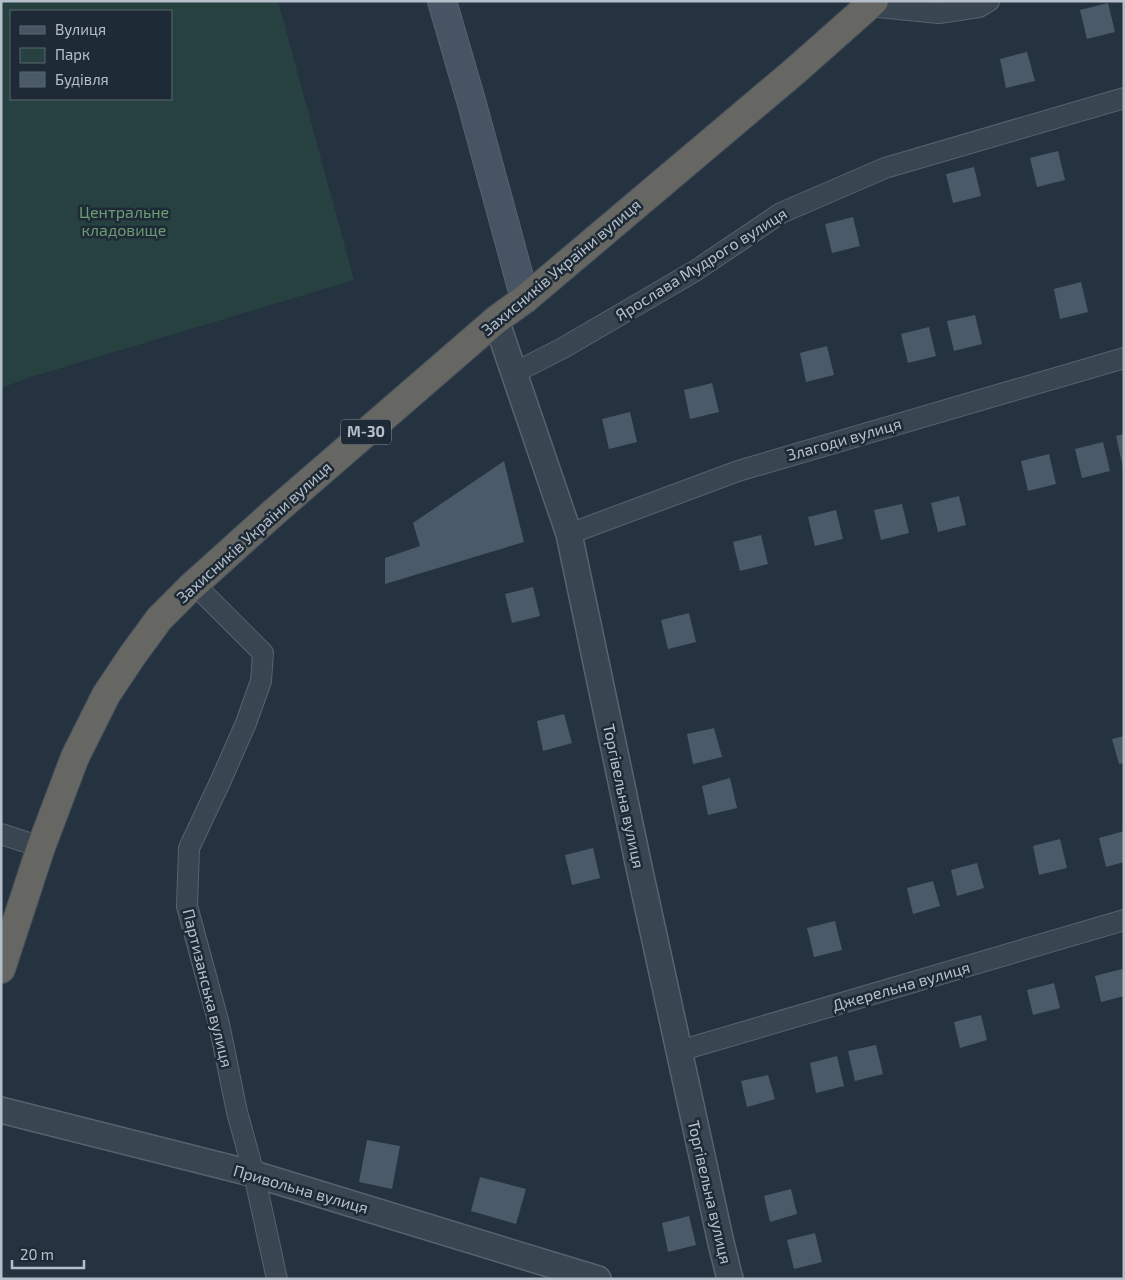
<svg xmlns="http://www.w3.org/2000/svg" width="1125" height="1280" viewBox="0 0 1125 1280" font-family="'Exo 2',sans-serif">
  <rect width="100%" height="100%" fill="#253340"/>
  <!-- green -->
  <path fill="#274141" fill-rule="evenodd" d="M1,1h277l76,279 -323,97 -30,11zM11,11h160v88h-160z"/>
  <!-- building -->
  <g fill="#4b5a69">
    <path d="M1108,3l7,29 -28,7 -7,-29z"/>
    <path d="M1027,52l8,29 -29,7 -6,-29z"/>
    <path d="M1058,151l7,29 -28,7 -7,-29z"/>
    <path d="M974,167l7,29 -28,7 -7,-29z"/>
    <path d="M853,217l7,29 -28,7 -7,-29z"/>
    <path d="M1081,282l7,30 -28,7 -6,-30z"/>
    <path d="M975,315l7,29 -28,7 -7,-30z"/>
    <path d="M929,327l7,29 -28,7 -7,-29z"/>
    <path d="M827,346l7,29 -28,7 -6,-29z"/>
    <path d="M712,383l7,29 -29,7 -6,-29z"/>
    <path d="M630,412l7,30 -28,7 -7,-30z"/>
    <path d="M1124,434v34h-1l-7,-32z"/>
    <path d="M1103,442l7,29 -28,7 -7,-29z"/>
    <path d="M1049,454l7,30 -28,7 -7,-30z"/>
    <path d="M504,461l20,81 -139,42v-26l35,-12 -7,-23z"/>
    <path d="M959,496l7,29 -28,7 -7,-29z"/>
    <path d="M902,504l7,29 -28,7 -7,-30z"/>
    <path d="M836,510l7,29 -28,7 -7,-29z"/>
    <path d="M761,535l7,29 -28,7 -7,-29z"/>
    <path d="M533,587l7,29 -28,7 -7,-29z"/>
    <path d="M689,613l7,29 -28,7 -7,-29z"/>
    <path d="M564,714l8,29 -29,8 -6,-30z"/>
    <path d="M714,728l8,29 -29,7 -6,-30z"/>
    <path d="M1124,736v27l-5,1 -7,-25z"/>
    <path d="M730,778l7,30 -29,7 -6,-29z"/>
    <path d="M1124,831v31l-18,5 -7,-29z"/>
    <path d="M1060,839l7,29 -28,7 -6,-29z"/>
    <path d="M593,848l7,30 -28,7 -7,-30z"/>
    <path d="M977,863l7,25 -27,8 -6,-26z"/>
    <path d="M933,881l7,25 -27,8 -6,-26z"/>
    <path d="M835,921l7,29 -28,7 -7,-29z"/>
    <path d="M1122,969l2,7v20l-23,6 -6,-26z"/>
    <path d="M1054,983l6,25 -27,7 -6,-25z"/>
    <path d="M981,1015l6,25 -27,8 -6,-26z"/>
    <path d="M876,1045l7,29 -28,7 -7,-30z"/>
    <path d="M837,1056l7,30 -28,7 -6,-30z"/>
    <path d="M768,1075l7,24 -28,8 -6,-26z"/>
    <path d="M367,1140l33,6 -8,43 -33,-7z"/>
    <path d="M480,1177l46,12 -10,35 -45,-13z"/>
    <path d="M791,1189l6,25 -27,8 -6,-26z"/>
    <path d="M689,1216l7,29 -28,7 -6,-29z"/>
    <path d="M815,1233l7,29 -28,7 -7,-29z"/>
  </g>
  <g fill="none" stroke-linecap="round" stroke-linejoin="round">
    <!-- minor casing -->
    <g stroke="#57636e" stroke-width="22">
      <g id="minor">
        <path d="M868,6l71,7 40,-6 10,-6"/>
        <path d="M514,373l49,-25 132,-77 86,-58 104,-45 239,-70"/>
        <path d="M569,534l169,-63 386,-113"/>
        <path d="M194,584l69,69 -2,28 -15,42 -25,57 -32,68 -2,58 32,118 18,88 17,62 23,105"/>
        <path d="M1,834l40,13"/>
        <path d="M679,1051l445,-131"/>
      </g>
    </g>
    <!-- tertiary casing -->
    <g stroke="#57636e" stroke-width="28">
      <g id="tertiary">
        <path d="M496,320l73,214 70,333 82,376 9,36"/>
        <path d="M1,1110l253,64 344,105"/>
      </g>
    </g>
    <!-- secondary casing -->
    <g stroke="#57636e" stroke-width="30">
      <path id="secondary" d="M442,1l30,103 53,195"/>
    </g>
    <!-- trunk casing -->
    <g stroke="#44505b" stroke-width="30">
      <path id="trunk" d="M1,969l40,-122 34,-90 31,-62 26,-39 27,-37 31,-31 82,-74 224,-194 29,-21 270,-228 79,-70"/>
    </g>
    <!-- minor -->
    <use href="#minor" stroke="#394550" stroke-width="20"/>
    <!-- tertiary -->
    <use href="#tertiary" stroke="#394550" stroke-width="25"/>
    <!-- secondary -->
    <use href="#secondary" stroke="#475463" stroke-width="28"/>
    <!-- trunk -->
    <use href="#trunk" stroke="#666663" stroke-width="28"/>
  </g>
  <g text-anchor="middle" stroke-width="5" stroke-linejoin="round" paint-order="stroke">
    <!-- shield labels -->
    <rect fill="#1e2a35" stroke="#88939e" stroke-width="1" x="341" y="419.5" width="50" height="25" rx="4"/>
    <g font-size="15" font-weight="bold" fill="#b5c0cb">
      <text x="366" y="437">М-30</text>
    </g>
    <!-- park labels -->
    <g font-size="16" fill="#6c9c73" stroke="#1e2a35">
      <text x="124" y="218">Центральне<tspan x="124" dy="18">кладовище</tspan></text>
    </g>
    <!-- street labels -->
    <g font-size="16" fill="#b5c0cb" stroke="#1e2a35">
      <text transform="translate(701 264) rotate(-32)" y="6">Ярослава Мудрого вулиця</text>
      <text transform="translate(561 267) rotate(-40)" y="6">Захисників України вулиця</text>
      <text transform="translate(844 439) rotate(-16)" y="6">Злагоди вулиця</text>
      <text transform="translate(254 532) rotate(-42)" y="6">Захисників України вулиця</text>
      <text transform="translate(624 796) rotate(78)" y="6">Торгівельна вулиця</text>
      <text transform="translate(901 986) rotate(-16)" y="6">Джерельна вулиця</text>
      <text transform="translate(208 988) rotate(76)" y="6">Партизанська вулиця</text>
      <text transform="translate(301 1189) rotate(16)" y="6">Привольна вулиця</text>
      <text transform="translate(710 1192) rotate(77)" y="6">Торгівельна вулиця</text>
    </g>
  </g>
  <!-- border -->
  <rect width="1125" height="1280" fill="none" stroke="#b5c0cb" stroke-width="5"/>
  <!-- legend -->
  <rect x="10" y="10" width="162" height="90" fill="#1e2a35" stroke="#5a6671"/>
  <rect x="20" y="26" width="25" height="8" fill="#475463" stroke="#5a6671"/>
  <text x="55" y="35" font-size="15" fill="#b5c0cb">Вулиця</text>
  <rect x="20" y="48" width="25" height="15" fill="#274141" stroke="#5a6671"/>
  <text x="55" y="60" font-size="15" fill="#b5c0cb">Парк</text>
  <rect x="20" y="72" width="25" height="15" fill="#4b5a69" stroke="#5a6671"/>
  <text x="55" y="85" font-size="15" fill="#b5c0cb">Будівля</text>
  <!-- scale -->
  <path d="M12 1260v8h72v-8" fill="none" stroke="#b5c0cb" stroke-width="2.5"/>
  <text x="20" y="1260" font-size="15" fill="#b5c0cb" stroke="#1e2a35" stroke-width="4" paint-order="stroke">20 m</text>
</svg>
